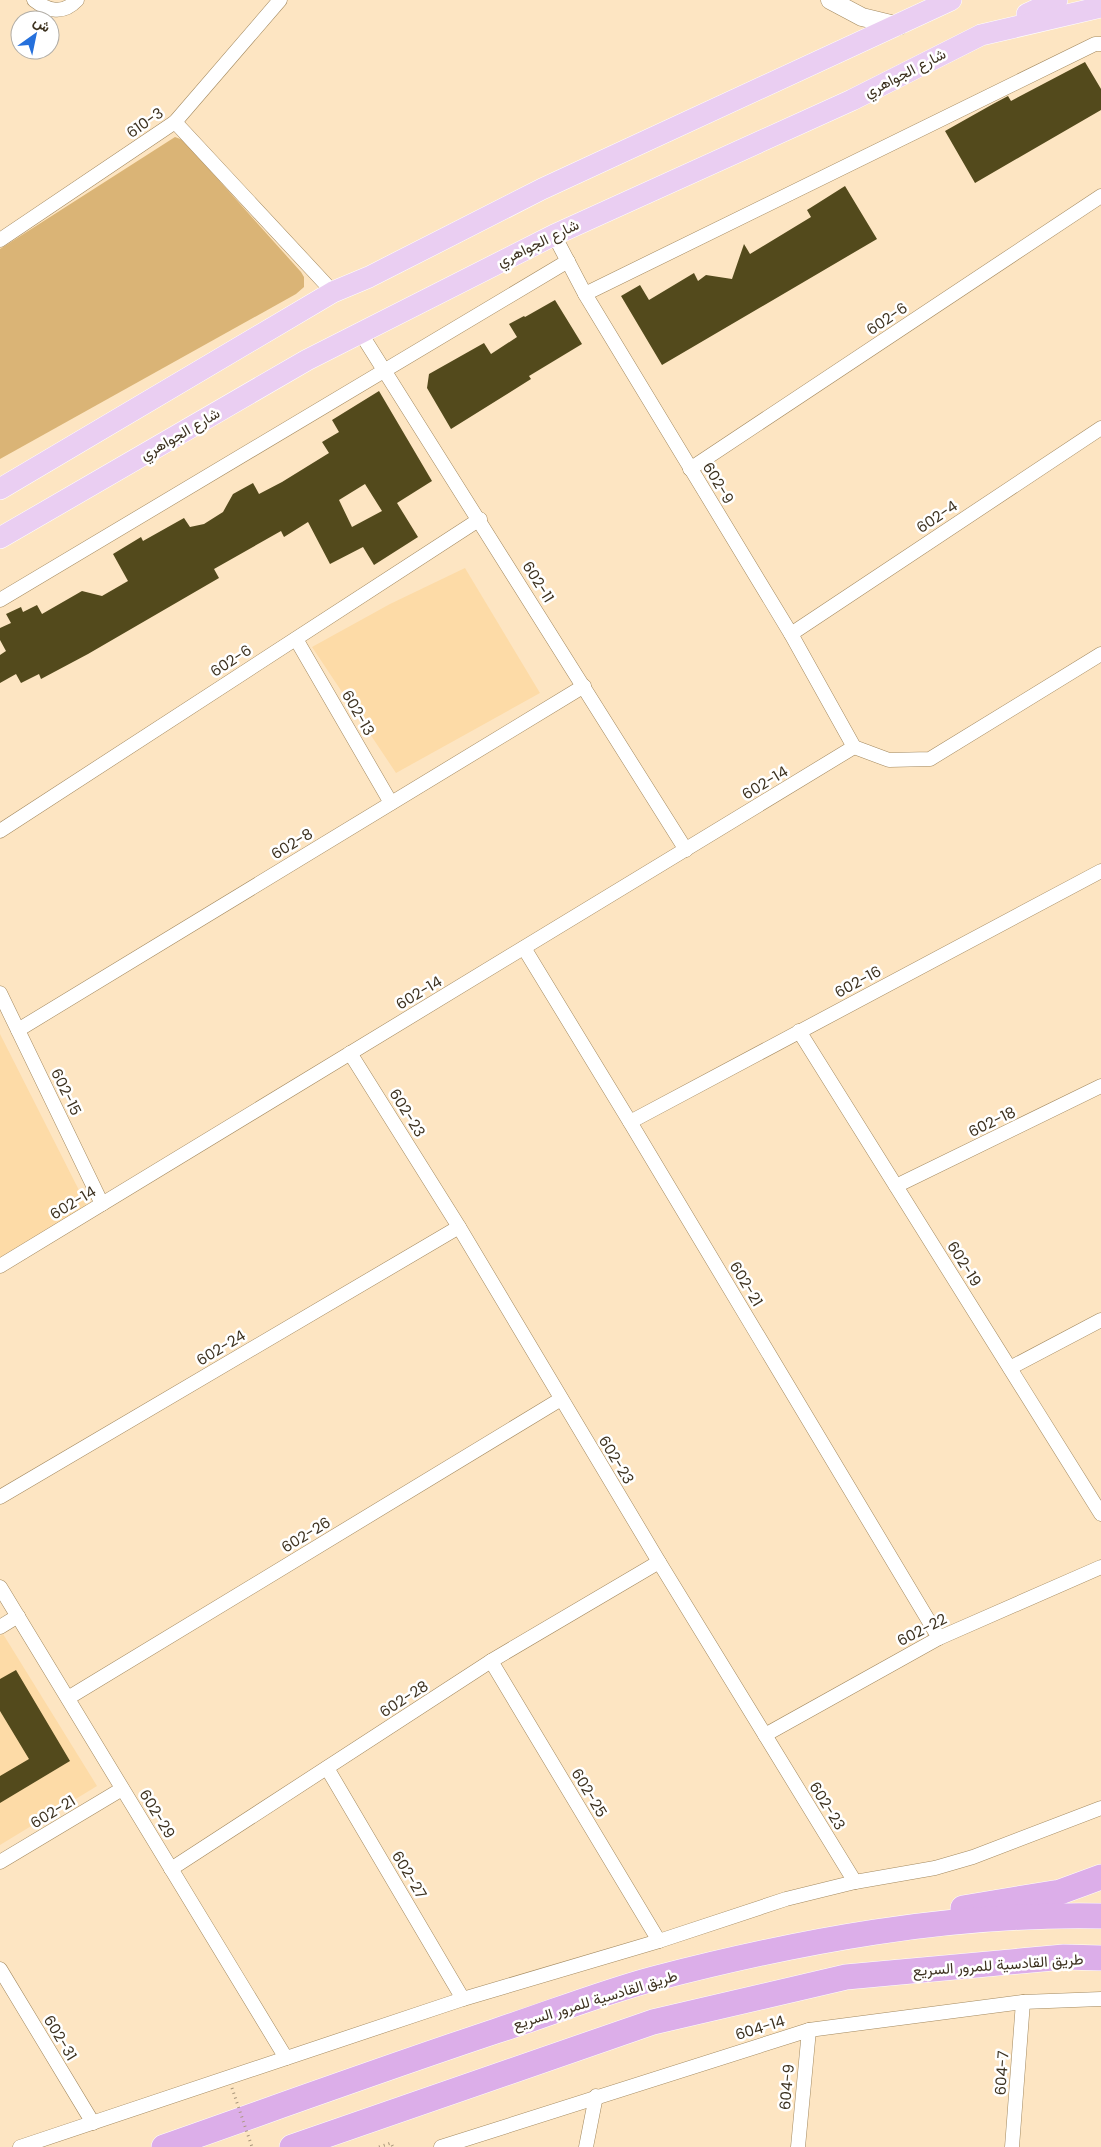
<svg xmlns="http://www.w3.org/2000/svg" width="1101" height="2147" viewBox="0 0 1101 2147" font-family="Poppins,Vazirmatn,sans-serif">
  <rect width="100%" height="100%" fill="#fde5c2"/>
  <!-- built -->
  <g fill="#fddba7">
    <path d="M465,568l75,125 -144,80 -84,-126 78,-43z"/>
    <path d="M0,1034l90,178 -90,51z"/>
    <path d="M3,1634l94,152 -97,59v-209z"/>
  </g>
  <!-- green -->
  <path fill="#dab476" d="M175,137l8,3 118,132 3,5v10l-8,7 -296,165v-210z"/>
  <!-- building -->
  <g fill="#534a1c" fill-rule="evenodd">
    <path d="M1085,62l16,27v21l-126,73 -30,-52 48,-27 15,-8 3,5z"/>
    <path d="M845,186l32,53 -215,126 -41,-69 19,-11 9,15 45,-27 4,8 8,-6 26,4 12,-35 6,10 61,-37 -4,-7z"/>
    <path d="M555,300l27,44 -53,32 2,3 -80,50 -24,-41 2,-14 55,-31 7,11 26,-17 -8,-13 15,-8 1,1z"/>
    <path d="M379,391l53,90 -35,22 21,34 -44,28 -11,-18 -33,17 -22,-42 -24,15 -3,-6 -67,38 5,9 -131,76 -47,25 -2,-5 -18,9 -5,-9 -16,9v-28l6,-4 -6,-11v-12l11,-5 -5,-9 15,-7 2,5 14,-7 5,9 40,-23 20,5 26,-15 -15,-27 28,-17 2,4 41,-23 6,9 14,-3 19,-12 10,-18 20,-11 6,11 23,-12 47,-29 -7,-11 17,-10 -7,-12zM365,484l17,27 -30,16 -13,-27z"/>
    <path d="M16,1670l54,91 -70,42v-27l29,-17 -29,-48v-32z"/>
  </g>
  <g fill="none" stroke-linecap="round" stroke-linejoin="round">
    <!-- minor casing -->
    <g stroke="#a3895f" stroke-width="15">
      <g id="minor">
        <path d="M34,0c14,11 29,15 43,0"/>
        <path d="M175,122l158,170"/>
        <path d="M554,235l31,59 206,340 63,113"/>
        <path d="M0,240l175,-118 105,-122"/>
        <path d="M585,294l510,-250h6"/>
        <path d="M360,332l326,518"/>
        <path d="M690,469l411,-273"/>
        <path d="M0,600l568,-339"/>
        <path d="M791,634l310,-206"/>
        <path d="M296,639l95,164"/>
        <path d="M854,747l35,13 41,-1 171,-105"/>
        <path d="M0,831l480,-312"/>
        <path d="M524,948l106,174 309,516"/>
        <path d="M0,993l102,211"/>
        <path d="M18,1030l566,-344"/>
        <path d="M799,1031l302,483"/>
        <path d="M350,1053l109,174 200,335 196,320"/>
        <path d="M630,1122l471,-251"/>
        <path d="M896,1186l205,-100"/>
        <path d="M0,1266l854,-519"/>
        <path d="M1010,1368l91,-48"/>
        <path d="M0,1497l459,-270"/>
        <path d="M0,1587l286,471"/>
        <path d="M0,1627l18,-11"/>
        <path d="M491,1661l168,280"/>
        <path d="M68,1698l493,-299"/>
        <path d="M765,1735l174,-97 162,-71"/>
        <path d="M327,1768l136,231"/>
        <path d="M0,1862l122,-73"/>
        <path d="M171,1869l320,-208 168,-99"/>
        <path d="M0,1969l93,154"/>
        <path d="M20,2147l443,-148 196,-58 127,-42 69,-17 80,-14 38,-11 128,-49"/>
        <path d="M441,2147l368,-117 214,-28 78,-3"/>
        <path d="M586,2147l10,-51"/>
        <path d="M798,2147l11,-117"/>
        <path d="M1012,2147l11,-145"/>
      </g>
    </g>
    <!-- tertiary casing -->
    <g stroke="#a3895f" stroke-width="19">
      <path id="tertiary" d="M830,0l32,17 37,9"/>
    </g>
    <!-- primary casing -->
    <g stroke="#fff" stroke-width="22">
      <g id="primary">
        <path d="M1027,14l30,-14"/>
        <path d="M0,489l333,-197 36,-15 173,-88 409,-189"/>
        <path d="M0,538l307,-178 247,-125 298,-135 129,-65 120,-28"/>
      </g>
    </g>
    <!-- motorway casing -->
    <g stroke="#fff" stroke-width="26">
      <g id="motorway">
        <path d="M963,1908l97,-16 41,-15"/>
        <path d="M164,2147c111,-39 221,-79 332,-116 52,-17 105,-38 157,-52 146,-38 296,-66 448,-63"/>
        <path d="M292,2147l361,-125 193,-45 218,-20 37,1"/>
      </g>
    </g>
    <!-- path -->
    <path stroke="#a9967b" stroke-width="3" stroke-dasharray="1 4" stroke-linecap="butt" d="M379,2147l12,-4 2,4"/>
    <!-- minor -->
    <use href="#minor" stroke="#fff" stroke-width="14"/>
    <!-- tertiary -->
    <use href="#tertiary" stroke="#fff" stroke-width="18"/>
    <!-- primary -->
    <use href="#primary" stroke="#eacef2" stroke-width="21"/>
    <!-- motorway -->
    <use href="#motorway" stroke="#dcaee9" stroke-width="25"/>
    <!-- path-bridge -->
    <path stroke="#a9967b" stroke-width="3" stroke-dasharray="1 4" stroke-linecap="butt" d="M232,2088l20,59"/>
  </g>
  <g text-anchor="middle" stroke-width="5" stroke-linejoin="round" paint-order="stroke">
    <!-- street labels -->
    <g font-size="15" fill="#3d3220" stroke="#fff">
      <text transform="translate(905 73) rotate(-27)" y="5">شارع الجواهري</text>
      <text transform="translate(145 123) rotate(-35)" y="5">610-3</text>
      <text transform="translate(538 243) rotate(-26)" y="5">شارع الجواهري</text>
      <text transform="translate(887 319) rotate(-34)" y="5">602-6</text>
      <text transform="translate(180 434) rotate(-30)" y="5">شارع الجواهري</text>
      <text transform="translate(718 483) rotate(59)" y="5">602-9</text>
      <text transform="translate(937 517) rotate(-34)" y="5">602-4</text>
      <text transform="translate(538 582) rotate(58)" y="5">602-11</text>
      <text transform="translate(231 661) rotate(-33)" y="5">602-6</text>
      <text transform="translate(358 713) rotate(60)" y="5">602-13</text>
      <text transform="translate(765 783) rotate(-31)" y="5">602-14</text>
      <text transform="translate(292 844) rotate(-31)" y="5">602-8</text>
      <text transform="translate(858 982) rotate(-28)" y="5">602-16</text>
      <text transform="translate(419 993) rotate(-31)" y="5">602-14</text>
      <text transform="translate(66 1092) rotate(64)" y="5">602-15</text>
      <text transform="translate(407 1113) rotate(58)" y="5">602-23</text>
      <text transform="translate(992 1122) rotate(-26)" y="5">602-18</text>
      <text transform="translate(73 1203) rotate(-31)" y="5">602-14</text>
      <text transform="translate(964 1264) rotate(58)" y="5">602-19</text>
      <text transform="translate(746 1284) rotate(59)" y="5">602-21</text>
      <text transform="translate(221 1348) rotate(-31)" y="5">602-24</text>
      <text transform="translate(616 1460) rotate(59)" y="5">602-23</text>
      <text transform="translate(306 1535) rotate(-31)" y="5">602-26</text>
      <text transform="translate(922 1630) rotate(-27)" y="5">602-22</text>
      <text transform="translate(404 1699) rotate(-33)" y="5">602-28</text>
      <text transform="translate(589 1793) rotate(59)" y="5">602-25</text>
      <text transform="translate(827 1806) rotate(58)" y="5">602-23</text>
      <text transform="translate(53 1812) rotate(-31)" y="5">602-21</text>
      <text transform="translate(157 1814) rotate(59)" y="5">602-29</text>
      <text transform="translate(409 1875) rotate(59)" y="5">602-27</text>
      <text transform="translate(998 1965) rotate(-4)" y="5">طريق القادسية للمرور السريع</text>
      <text transform="translate(595 2000) rotate(-17)" y="5">طريق القادسية للمرور السريع</text>
      <text transform="translate(760 2028) rotate(-17)" y="5">604-14</text>
      <text transform="translate(60 2038) rotate(59)" y="5">602-31</text>
      <text transform="translate(1002 2073) rotate(-86)" y="5">604-7</text>
      <text transform="translate(787 2087) rotate(-85)" y="5">604-9</text>
    </g>
  </g>
  <!-- north arrow -->
  <g transform="translate(35 35) rotate(33)"><circle r="24" fill="#ffffff" stroke="#b1ada6"/>
  <path d="M0-4L9 19L0 12L-9 19Z" fill="#2570dc"/>
  <text y="-8" font-size="14" font-weight="bold" text-anchor="middle" fill="#3d3220">ش</text>
  </g>
</svg>
